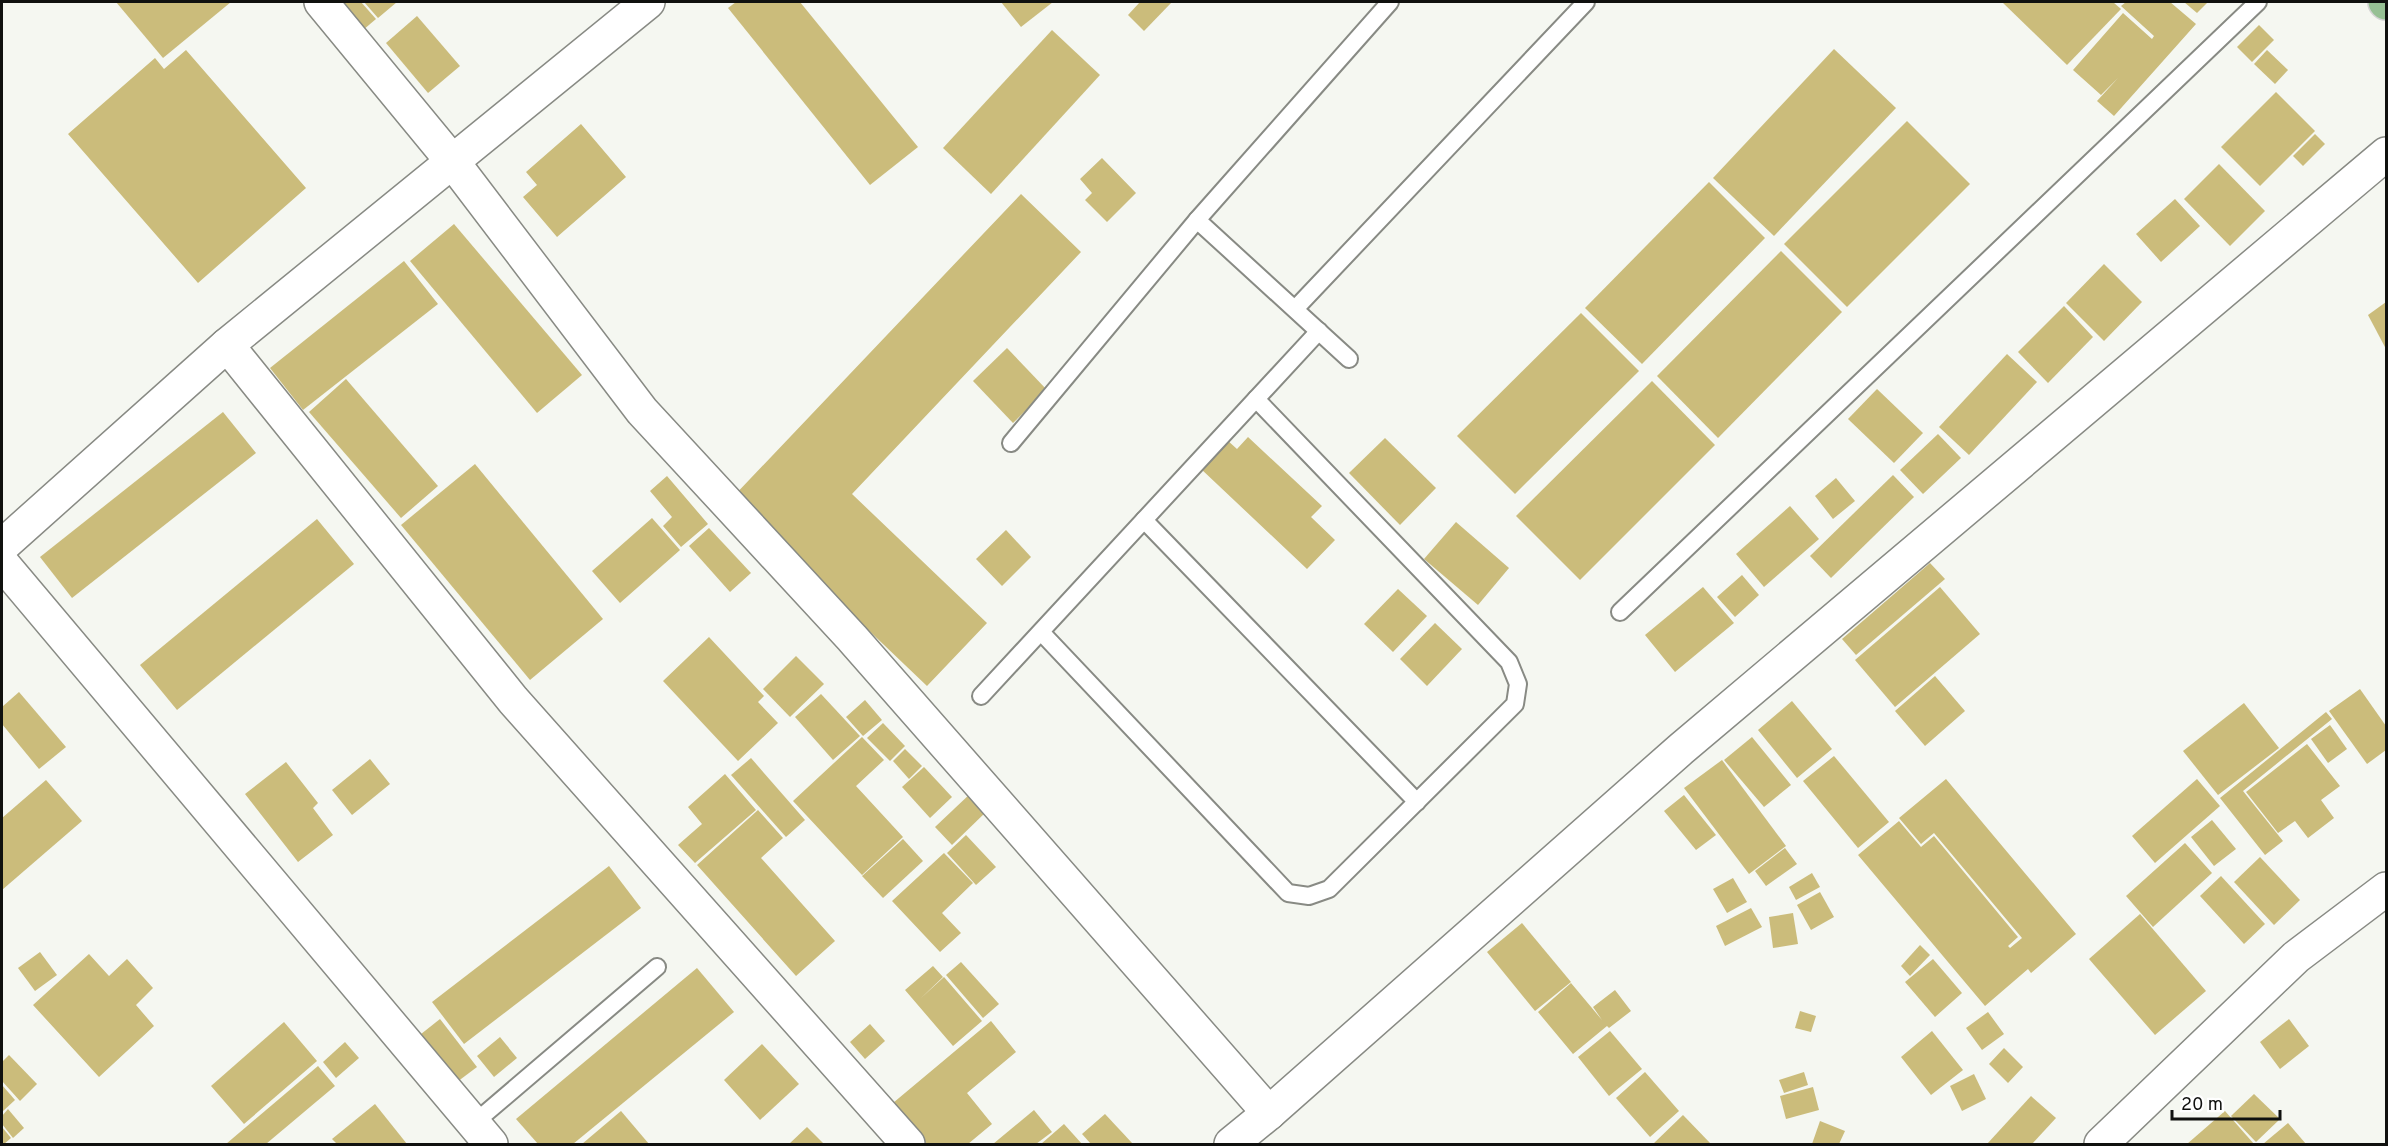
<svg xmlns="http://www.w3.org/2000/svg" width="2388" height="1146" viewBox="0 0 2388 1146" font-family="Overpass,sans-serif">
  <rect width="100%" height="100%" fill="#f5f7f1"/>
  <!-- building -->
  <g fill="#cbbc7b">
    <path d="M116,2h115l-68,56z"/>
    <path d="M339,2h22l15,17 -13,11z"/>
    <path d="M364,2h33l-19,16z"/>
    <path d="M736,2h64l118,145 -48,38 -142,-177z"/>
    <path d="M1001,2h52l-32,25z"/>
    <path d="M1140,2h32l-28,29 -16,-16z"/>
    <path d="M2002,2h111l8,7 -54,56z"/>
    <path d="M2126,2h44l26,22 -82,92 -17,-15 21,-23 -17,17 -28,-25 50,-57 29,26 2,-3 -33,-30z"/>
    <path d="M2184,2h24l-11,11z"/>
    <path d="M417,16l43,50 -32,27 -42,-50z"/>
    <path d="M2259,25l15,15 -22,22 -15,-15z"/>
    <path d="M1052,30l48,45 -109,119 -48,-46z"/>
    <path d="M1834,49l62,59 -122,128 -61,-58z"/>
    <path d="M186,50l120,138 -108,95 -130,-149 87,-76 9,11z"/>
    <path d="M2267,50l21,20 -13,14 -21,-20z"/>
    <path d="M2276,92l39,39 -55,55 -39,-39z"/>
    <path d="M1907,121l63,63 -123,123 -63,-63z"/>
    <path d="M581,124l45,53 -69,60 -34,-40 14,-12 -11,-13z"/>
    <path d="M2315,134l10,10 -22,22 -10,-10z"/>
    <path d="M1102,158l34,35 -29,29 -22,-22 7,-7 -12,-14z"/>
    <path d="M2219,164l46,47 -35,35 -46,-47z"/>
    <path d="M1709,182l56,56 -123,126 -57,-56z"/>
    <path d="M1021,194l60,58 -229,242 135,129 -60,63 -196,-187z"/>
    <path d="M2175,199l25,27 -39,36 -25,-28z"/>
    <path d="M454,224l128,151 -45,38 -127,-152z"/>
    <path d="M1781,251l61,61 -124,126 -61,-62z"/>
    <path d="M404,261l34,43 -135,106 -33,-42z"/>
    <path d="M2104,264l38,38 -38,39 -38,-38z"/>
    <path d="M2386,302v47l-18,-34z"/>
    <path d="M2064,306l29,31 -45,46 -30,-31z"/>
    <path d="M1581,313l58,58 -124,123 -58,-58z"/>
    <path d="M1007,348l40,42 -34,33 -40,-42z"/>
    <path d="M2007,354l30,28 -68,73 -30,-28z"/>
    <path d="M346,379l92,107 -37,32 -92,-106z"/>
    <path d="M1652,381l63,64 -135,135 -64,-64z"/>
    <path d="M1877,389l46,44 -29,30 -46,-44z"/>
    <path d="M223,412l33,41 -184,145 -32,-41z"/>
    <path d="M1938,434l23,24 -38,36 -23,-24z"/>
    <path d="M1248,437l74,69 -11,11 24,23 -28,29 -107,-101 27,-28 10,9z"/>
    <path d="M1385,438l51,50 -36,37 -51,-52z"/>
    <path d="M475,464l128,155 -73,61 -129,-155z"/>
    <path d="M1893,475l21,22 -83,81 -21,-22z"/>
    <path d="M667,476l41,48 -27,23 -18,-21 9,-9 -22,-26z"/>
    <path d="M1836,478l19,23 -22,18 -18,-23z"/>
    <path d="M1790,506l29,33 -55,48 -28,-33z"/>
    <path d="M652,518l28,32 -60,53 -28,-32z"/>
    <path d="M317,519l37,45 -177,146 -37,-45z"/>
    <path d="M1456,522l53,46 -31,37 -54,-46z"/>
    <path d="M709,528l42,45 -21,19 -41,-46z"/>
    <path d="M1006,530l25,27 -29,29 -26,-27z"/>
    <path d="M1930,563l15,16 -89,76 -14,-16z"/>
    <path d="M1742,575l17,20 -24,22 -18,-20z"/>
    <path d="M1703,587l31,36 -59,49 -30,-37z"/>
    <path d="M1940,587l40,47 -85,73 -40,-47z"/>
    <path d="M1398,589l29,27 -34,36 -29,-28z"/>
    <path d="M1435,623l27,26 -35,37 -27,-27z"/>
    <path d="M709,637l55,59 -6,6 20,21 -40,38 -75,-80z"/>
    <path d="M796,656l28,28 -34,33 -27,-28z"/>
    <path d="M1935,676l30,35 -40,35 -30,-35z"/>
    <path d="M2360,689l26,37v24l-19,14 -38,-53z"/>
    <path d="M19,692l47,55 -27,22 -37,-45v-17z"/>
    <path d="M821,694l39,42 -27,24 -38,-43z"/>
    <path d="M865,700l17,20 -19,16 -17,-19z"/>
    <path d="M1792,701l40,48 -35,29 -39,-48z"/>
    <path d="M2244,703l35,45 -61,47 -35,-44z"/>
    <path d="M2326,712l6,7 -89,72 40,50 -18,14 -45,-57z"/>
    <path d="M883,723l22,23 -15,15 -23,-23z"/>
    <path d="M2330,725l17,24 -19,14 -17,-24z"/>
    <path d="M862,737l22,23 -28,26 47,51 -41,38 -69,-74z"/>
    <path d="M1752,737l39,48 -27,22 -40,-47z"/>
    <path d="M2307,744l33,42 -19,14 13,18 -26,20 -13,-17 -17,12 -32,-41z"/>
    <path d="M905,749l17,17 -13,13 -16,-18z"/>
    <path d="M1834,756l55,66 -31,26 -55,-67z"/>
    <path d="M751,758l54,62 -19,17 -55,-62z"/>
    <path d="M370,759l20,25 -38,31 -20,-25z"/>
    <path d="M1722,760l64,86 -37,28 -65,-86z"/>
    <path d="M286,762l32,41 -5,5 20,27 -35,27 -53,-68z"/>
    <path d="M924,767l28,30 -22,21 -28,-31z"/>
    <path d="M725,774l31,36 -61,53 -17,-18 24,-21 -14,-17z"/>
    <path d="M1946,779l130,155 -45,39 -3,-4 -43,37 -127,-151 41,-34 22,26 13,-11 84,101 -10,9 2,2 12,-10 -88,-105 -13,11 -22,-26z"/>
    <path d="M2197,779l23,27 -65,57 -23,-27z"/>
    <path d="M46,780l36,41 -80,69v-72z"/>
    <path d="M972,792l16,18 -36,35 -17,-18z"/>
    <path d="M1684,795l32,40 -20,15 -32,-39z"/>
    <path d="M758,810l25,28 -22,20 74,83 -39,35 -99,-111z"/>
    <path d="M2212,820l24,29 -22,17 -23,-29z"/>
    <path d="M966,835l30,32 -20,18 -29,-32z"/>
    <path d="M903,839l20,22 -40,37 -21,-22z"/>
    <path d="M2185,843l27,30 -59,54 -27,-31z"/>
    <path d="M1785,848l12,16 -31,22 -11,-15z"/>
    <path d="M944,853l29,30 -31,30 19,20 -21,19 -48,-51z"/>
    <path d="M2260,857l40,43 -26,25 -40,-43z"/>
    <path d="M609,866l32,42 -177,136 -32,-42z"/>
    <path d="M1812,873l8,14 -24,13 -7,-13z"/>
    <path d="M2221,876l44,48 -21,20 -44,-48z"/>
    <path d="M1733,878l14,24 -20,11 -14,-24z"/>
    <path d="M1820,892l14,25 -23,13 -14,-25z"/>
    <path d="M1751,908l11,19 -37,19 -9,-20z"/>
    <path d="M1793,913l5,31 -25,4 -4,-31z"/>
    <path d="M2140,914l66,77 -51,44 -66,-76z"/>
    <path d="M1522,923l49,59 -36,29 -48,-59z"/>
    <path d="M1920,945l10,10 -20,21 -9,-10z"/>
    <path d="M40,952l17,23 -22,16 -17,-23z"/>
    <path d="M89,954l20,22 18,-17 26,29 -17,17 18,21 -55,51 -66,-72z"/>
    <path d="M1933,959l29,34 -27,24 -30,-35z"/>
    <path d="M961,962l38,42 -16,14 -37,-43z"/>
    <path d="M933,966l10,11 -23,22 24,-22 38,44 -29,25 -48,-56z"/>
    <path d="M697,968l37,44 -161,132h-35l-22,-25z"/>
    <path d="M1571,983l31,37 -9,-13 22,-17 16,21 -22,17 -2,-2 -34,28 -35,-42z"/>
    <path d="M1800,1011l16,5 -5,16 -16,-4z"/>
    <path d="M1988,1012l16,22 -22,16 -16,-22z"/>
    <path d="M440,1019l37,48 -24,18 -37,-47z"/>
    <path d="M2289,1019l20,27 -29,23 -20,-27z"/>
    <path d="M991,1021l25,31 -49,41 25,31 -24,20h-41l-34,-41z"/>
    <path d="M284,1022l33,39 -73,63 -33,-38z"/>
    <path d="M870,1024l15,17 -20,18 -15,-17z"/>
    <path d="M1610,1031l32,38 -33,27 -31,-39z"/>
    <path d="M1932,1031l31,39 -32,25 -30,-38z"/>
    <path d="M500,1037l17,21 -23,19 -17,-21z"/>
    <path d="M345,1042l14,16 -23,20 -13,-16z"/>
    <path d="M762,1044l37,40 -39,36 -36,-40z"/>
    <path d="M2004,1048l19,19 -15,16 -19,-19z"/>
    <path d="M9,1055l28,29 -17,17 -18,-20v-19z"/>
    <path d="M318,1066l17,20 -69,58h-40z"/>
    <path d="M1645,1072l34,39 -29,26 -34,-39z"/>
    <path d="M1804,1072l4,13 -24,8 -5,-13z"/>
    <path d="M1974,1074l12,25 -24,12 -12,-25z"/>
    <path d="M2,1085l13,15 -13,12z"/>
    <path d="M1813,1087l6,23 -33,9 -6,-23z"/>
    <path d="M2254,1094l26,25 -24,23 -25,-26z"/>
    <path d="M2031,1096l25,22 -24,26h-45z"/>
    <path d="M375,1104l32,40h-70l-5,-5z"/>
    <path d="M8,1109l16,19 -11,10 -11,-14v-8z"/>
    <path d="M1034,1110l18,22 -16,12h-43z"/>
    <path d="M621,1111l28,33h-67z"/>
    <path d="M2225,1111l29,33h-67z"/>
    <path d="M1105,1114l28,30h-42l-9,-10z"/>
    <path d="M1683,1115l28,29h-58z"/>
    <path d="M1820,1121l25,10 -6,13h-27z"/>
    <path d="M2288,1123l18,21h-43z"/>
    <path d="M1064,1124l18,20h-41z"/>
    <path d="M2,1127l9,11 -7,6h-2z"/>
    <path d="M807,1127l17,17h-35z"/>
  </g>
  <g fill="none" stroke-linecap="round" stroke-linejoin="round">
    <!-- service casing -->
    <g stroke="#888a84" stroke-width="20">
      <g id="service">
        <path d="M1197,220l152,139"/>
        <path d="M1295,309l291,-307"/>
        <path d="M1011,443l186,-223 193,-218"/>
        <path d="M1144,520l273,282"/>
        <path d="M1620,612l638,-610"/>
        <path d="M1041,632l247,261 21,3 20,-7 186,-185 3,-20 -9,-22 -253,-263"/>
        <path d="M981,696l338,-365"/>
        <path d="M473,1124l184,-157"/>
      </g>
    </g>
    <!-- minor casing -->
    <g stroke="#888a84" stroke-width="36">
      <g id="minor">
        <path d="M321,2l131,159 190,250 210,227 417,475"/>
        <path d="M227,345l286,355 395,444"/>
        <path d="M2,546l225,-201 421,-343"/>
        <path d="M2,563l489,581"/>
        <path d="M1231,1144l38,-31 412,-364 705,-595"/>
        <path d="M2101,1144l195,-187 90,-68"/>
      </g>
    </g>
    <!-- trunk casing -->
    <g stroke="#d4d4d4" stroke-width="36">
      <path id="trunk" d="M2385,2l1,1"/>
    </g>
    <!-- service -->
    <use href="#service" stroke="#fff" stroke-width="16"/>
    <!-- minor -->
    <use href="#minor" stroke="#fff" stroke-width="33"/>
    <!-- trunk -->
    <use href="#trunk" stroke="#96c094" stroke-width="33"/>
  </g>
  <!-- border -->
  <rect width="2388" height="1146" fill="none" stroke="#10110f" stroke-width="6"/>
  <!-- scale -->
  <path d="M2172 1110v9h108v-9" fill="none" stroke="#10110f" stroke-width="3"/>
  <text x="2181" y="1110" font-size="18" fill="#10110f" stroke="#ffffff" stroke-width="4.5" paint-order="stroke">20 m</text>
</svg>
